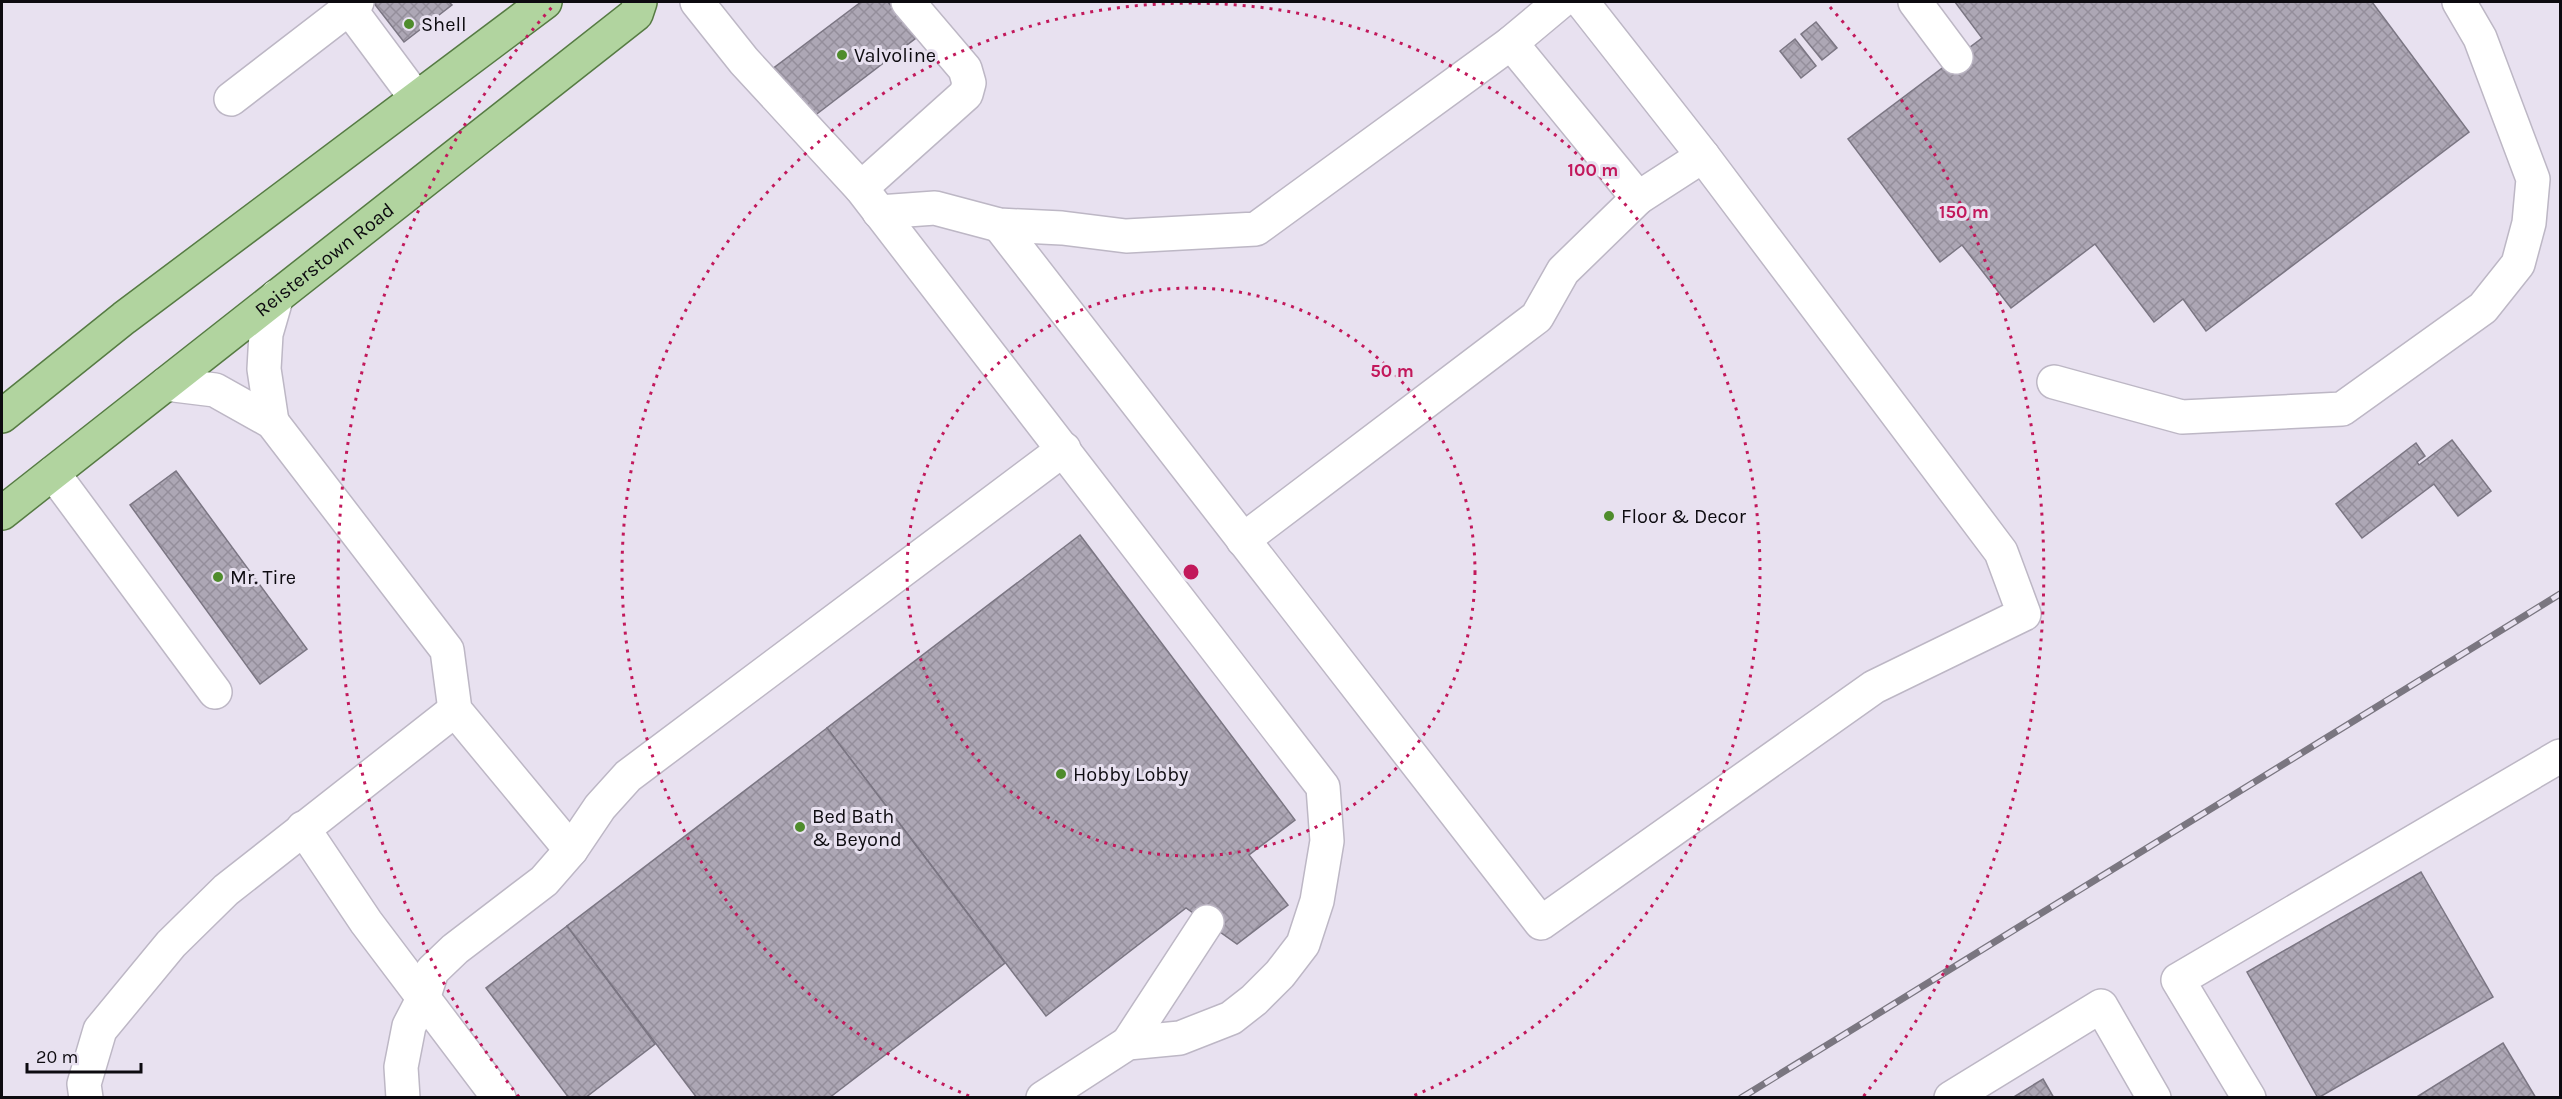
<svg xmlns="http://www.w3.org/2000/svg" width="2562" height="1099" viewBox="0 0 2562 1099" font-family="Karla,sans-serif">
  <defs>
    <pattern id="building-cross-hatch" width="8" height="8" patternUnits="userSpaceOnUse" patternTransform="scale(1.5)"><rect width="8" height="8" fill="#ada7b5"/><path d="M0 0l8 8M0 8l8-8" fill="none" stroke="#948e9b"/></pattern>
  </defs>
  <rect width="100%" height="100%" fill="#e8e1f0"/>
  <!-- building -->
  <g fill="url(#building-cross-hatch)" stroke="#7b7683" stroke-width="1.5">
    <path d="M373,2h76l3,3 -48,37z"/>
    <path d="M861,2h27l28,36 -111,85 -38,-50z"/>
    <path d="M1955,2h417l97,130 -263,199 -23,-32 -29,23 -59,-78 -84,64 -49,-63 -22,17 -92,-123 134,-101z"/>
    <path d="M1816,22l21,26 -15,12 -21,-26z"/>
    <path d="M1795,39l21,27 -15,12 -21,-27z"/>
    <path d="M2452,440l39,51 -33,25 -24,-32 -72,54 -26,-34 80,-61 9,13 -8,6 2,3z"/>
    <path d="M176,471l131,178 -47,35 -130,-179z"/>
    <path d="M1080,535l215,285 -46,35 39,50 -51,39 -51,-36 -140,108 -219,-288z"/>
    <path d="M827,728l178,235 -176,135h-132l-130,-172z"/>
    <path d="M2421,872l72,125 -175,101 -71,-126z"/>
    <path d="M567,926l88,118 -70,54h-16l-83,-110z"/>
    <path d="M2503,1043l33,55h-121z"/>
    <path d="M2043,1079l11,19h-42z"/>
  </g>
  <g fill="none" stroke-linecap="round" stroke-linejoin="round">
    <!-- minor casing -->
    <g stroke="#bdb7c5" stroke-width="36">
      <g id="minor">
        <path d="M697,2l47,59 117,127 462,599 4,54 -10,60 -14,43 -23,30 -26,26 -23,18 -51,20 -52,5 -85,55"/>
        <path d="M1915,2l41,55"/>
        <path d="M349,8l67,90"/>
        <path d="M1511,43l127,155"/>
        <path d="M231,99l126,-97"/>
        <path d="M861,188l105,-94 3,-11 -4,-14 -57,-67"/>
        <path d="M879,212l56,-4 64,17 63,3 64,8 130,-7 255,-186 49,-41"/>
        <path d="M999,225l542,698 333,-236 150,-73 -23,-62 -298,-396 -121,-154"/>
        <path d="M2054,382l128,35 160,-8 141,-101 35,-44 11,-41 4,-44 -53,-141 -21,-36"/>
        <path d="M166,384l49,6 57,32 175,228 8,60 116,140"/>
        <path d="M272,422l-8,-53 2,-35 11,-38"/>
        <path d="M53,473l162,219"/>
        <path d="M1243,540l294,-223 26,-46 75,-73 65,-42"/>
        <path d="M303,828l63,94 133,176"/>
        <path d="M1128,1043l79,-121"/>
        <path d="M86,1098l-2,-14 16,-54 71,-86 55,-54 229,-180"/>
        <path d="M403,1098l-2,-31 8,-41 14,-27 9,-28 23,-22 89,-68 27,-31 29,-43 28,-31 436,-327"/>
        <path d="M1951,1098l150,-92 53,92"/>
        <path d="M2249,1098l-71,-118 382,-224"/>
      </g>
    </g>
    <!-- major casing -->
    <g stroke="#567b43" stroke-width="36">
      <g id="major">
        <path d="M2,416l122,-98 421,-316"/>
        <path id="s1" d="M2,513l634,-499 4,-12"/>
      </g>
    </g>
    <!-- minor -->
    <use href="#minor" stroke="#fff" stroke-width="33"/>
    <!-- major -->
    <use href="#major" stroke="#b1d49f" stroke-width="33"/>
    <!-- rail casing -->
    <g stroke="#7a7680" stroke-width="7">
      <path id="rail" d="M1741,1098l819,-504"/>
    </g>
    <!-- rail -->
    <use href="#rail" stroke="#e8e1f0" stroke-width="4.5" stroke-dasharray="14" stroke-linecap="butt"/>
  </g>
  <!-- distance rings -->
  <g fill="none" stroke="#c2185b" stroke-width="3" stroke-dasharray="3 6">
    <circle cx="1191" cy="572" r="284"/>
    <path d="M969 1096A569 569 0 1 1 1413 1096"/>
    <path d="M519 1097A853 853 0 0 1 552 7M1830 7A853 853 0 0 1 1863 1097"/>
  </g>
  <!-- markers -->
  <g fill="#4f8c2c" stroke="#e8e1f0" stroke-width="2">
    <circle cx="409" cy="24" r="6"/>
    <circle cx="842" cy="55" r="6"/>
    <circle cx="1609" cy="516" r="6"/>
    <circle cx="218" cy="577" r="6"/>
    <circle cx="1061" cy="774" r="6"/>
    <circle cx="800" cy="827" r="6"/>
  </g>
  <g text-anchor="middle" stroke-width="6" stroke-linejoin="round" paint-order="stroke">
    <!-- poi labels -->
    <g font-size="20" fill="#0d0b10" stroke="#e8e1f0" text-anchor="start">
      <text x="421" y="31">Shell</text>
      <text x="854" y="62">Valvoline</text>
      <text x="1621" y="523">Floor &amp; Decor</text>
      <text x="230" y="584">Mr. Tire</text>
      <text x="1073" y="781">Hobby Lobby</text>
      <text x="812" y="823">Bed Bath<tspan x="812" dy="23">&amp; Beyond</tspan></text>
    </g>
    <!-- street labels -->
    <g font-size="20" fill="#0d0b10" stroke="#e8e1f0">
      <text dy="7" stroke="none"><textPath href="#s1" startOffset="410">Reisterstown Road</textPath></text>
    </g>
  </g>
  <circle cx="1191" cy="572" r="9" fill="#c2185b" stroke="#e8e1f0" stroke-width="3"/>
  <g font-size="18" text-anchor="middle" font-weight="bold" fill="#c2185b" stroke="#e8e1f0" stroke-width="6" stroke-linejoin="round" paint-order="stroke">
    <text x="1593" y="176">100 m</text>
    <text x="1964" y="218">150 m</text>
    <text x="1392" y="377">50 m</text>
  </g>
  <!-- border -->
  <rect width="2562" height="1099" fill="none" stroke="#0d0b10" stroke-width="6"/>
  <!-- scale -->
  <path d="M27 1063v9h114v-9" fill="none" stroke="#0d0b10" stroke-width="3"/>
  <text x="36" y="1063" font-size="18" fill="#0d0b10" stroke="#e8e1f0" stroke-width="4.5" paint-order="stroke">20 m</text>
</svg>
